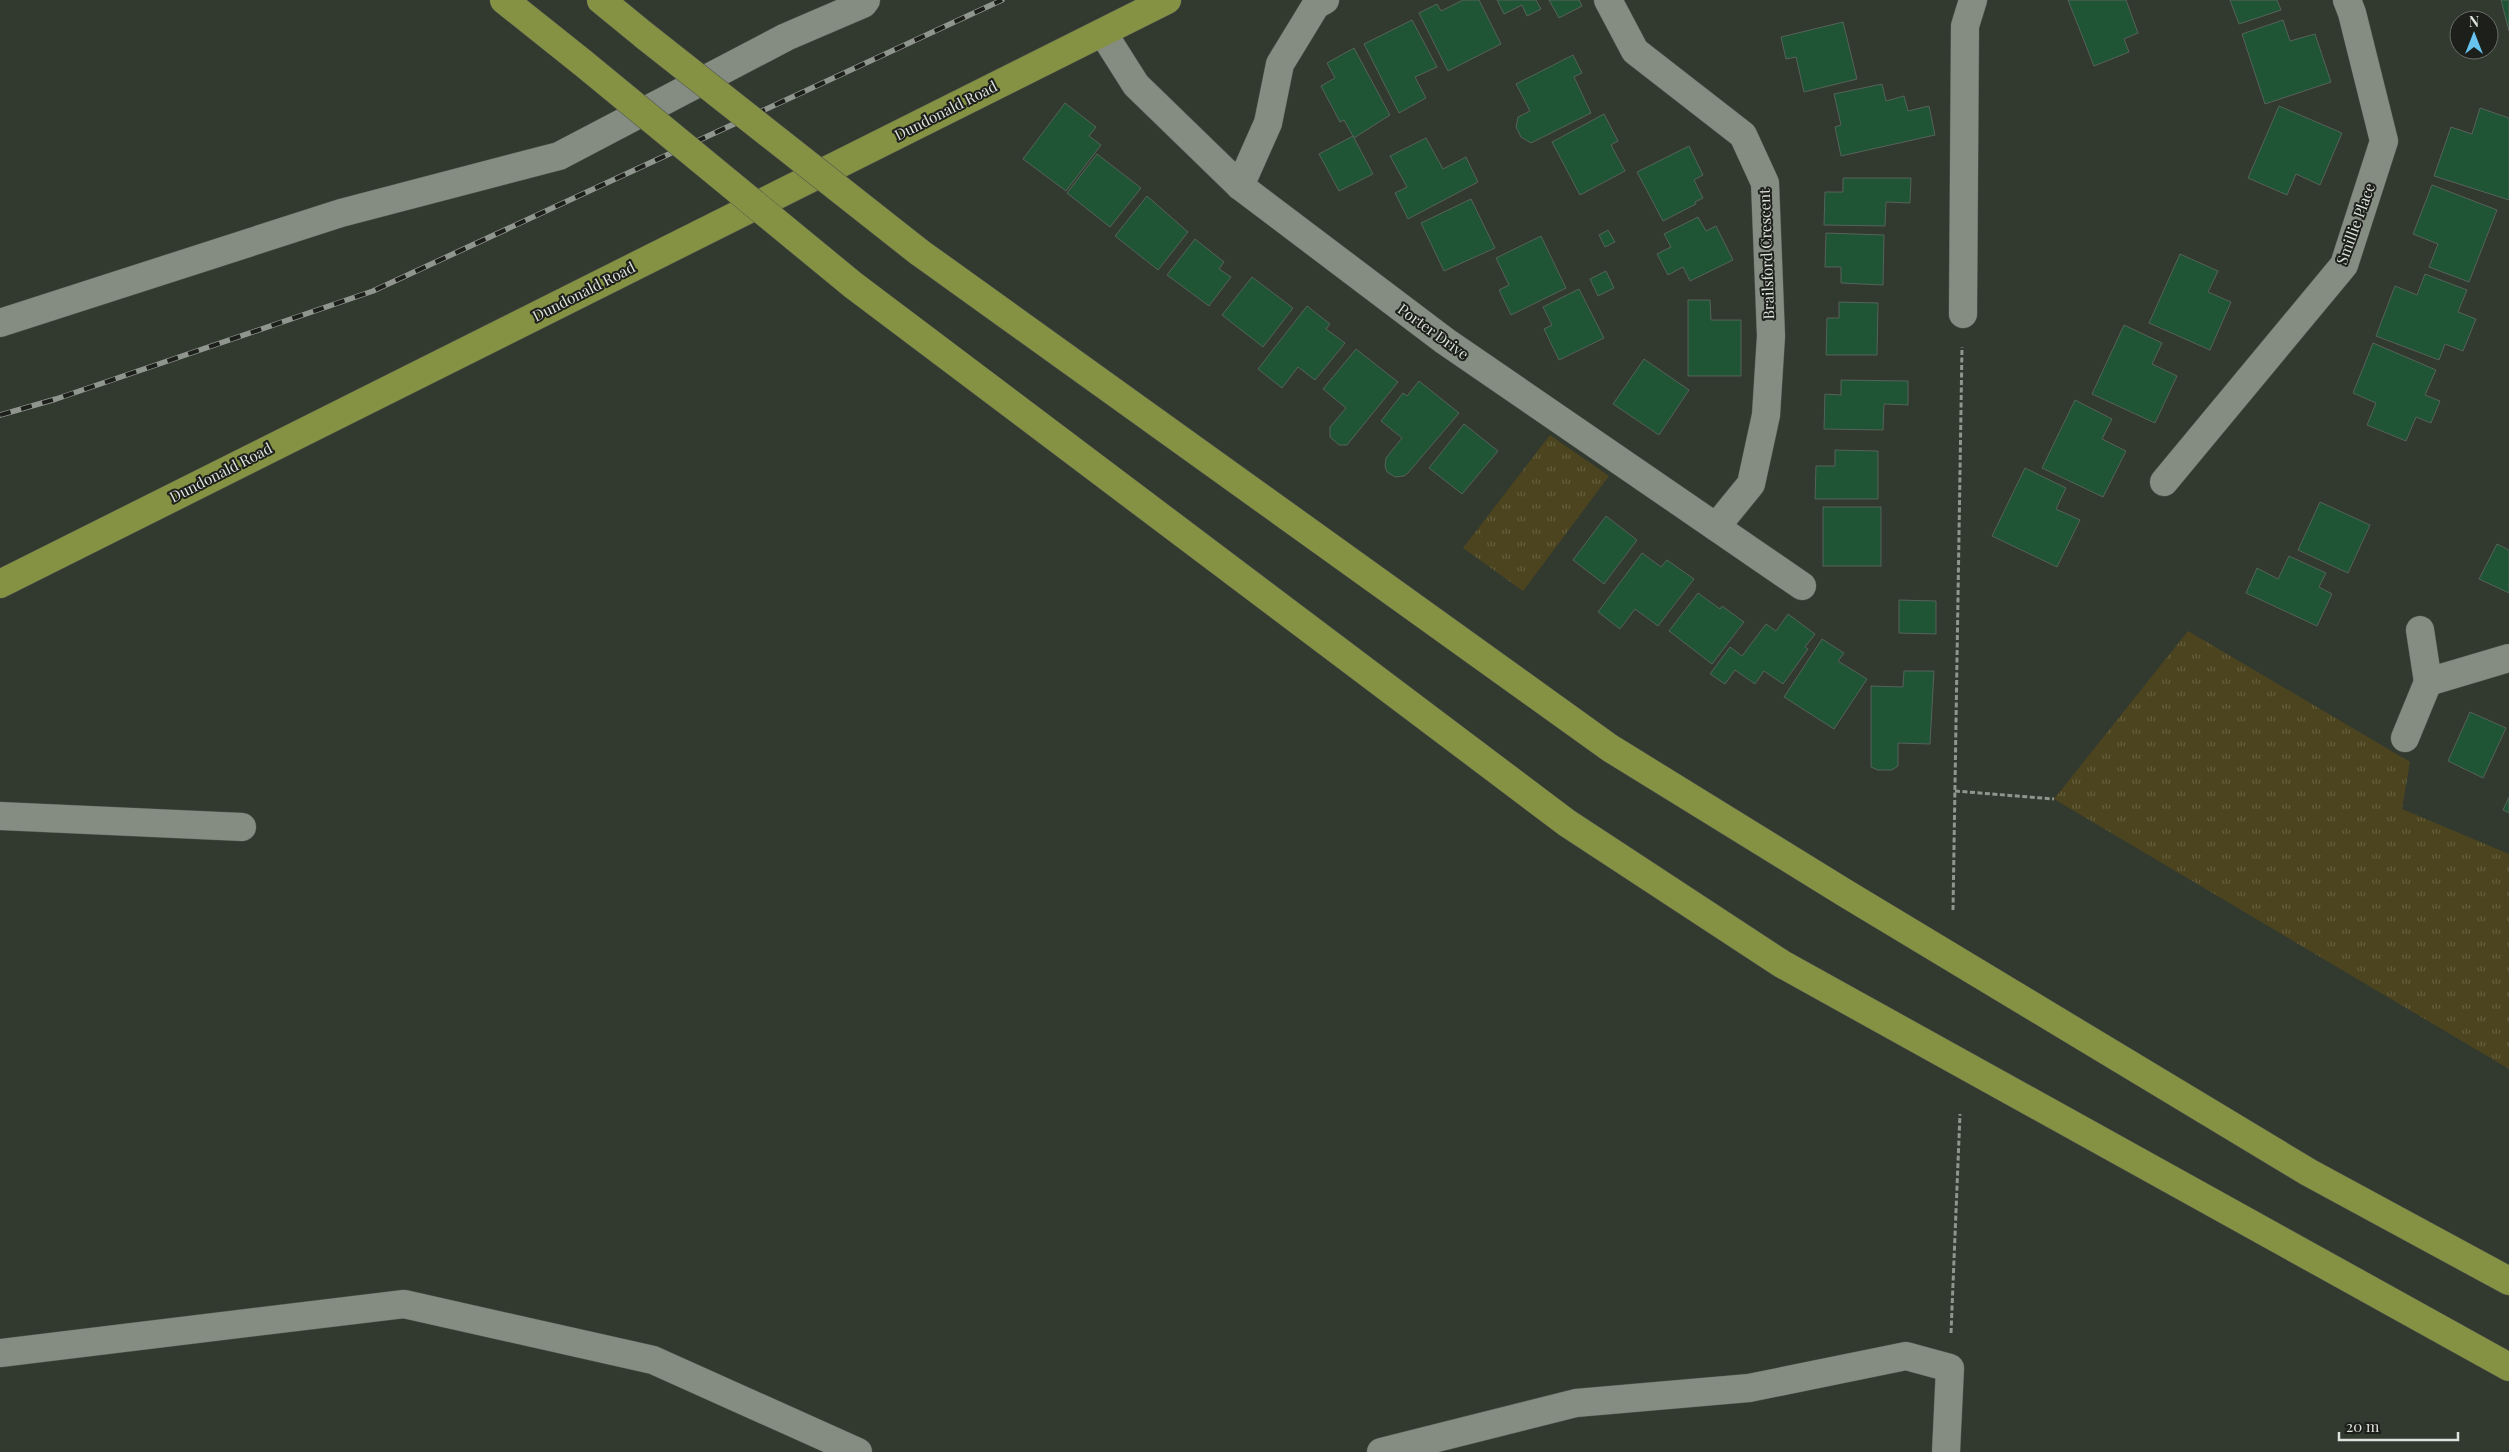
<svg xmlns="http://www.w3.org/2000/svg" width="2509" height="1452" viewBox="0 0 2509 1452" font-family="'Playfair Display',serif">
  <defs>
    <pattern id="grass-tufts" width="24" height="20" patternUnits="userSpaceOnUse" patternTransform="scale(1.25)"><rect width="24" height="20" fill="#4c441e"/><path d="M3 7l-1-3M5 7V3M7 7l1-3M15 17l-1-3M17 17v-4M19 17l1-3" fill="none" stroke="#655f3e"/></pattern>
  </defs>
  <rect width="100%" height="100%" fill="#32392f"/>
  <!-- grass -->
  <g fill="url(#grass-tufts)">
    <path d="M1550,435l59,41 -86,115 -60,-43z"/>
    <path d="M2188,631l222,131 -8,47 107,45v215l-455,-270z"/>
  </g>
  <!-- building -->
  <g fill="#1f5435" stroke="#56625a">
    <path d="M1463,0h16l22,44 -53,27 -29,-58 18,-9 4,7z"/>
    <path d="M1497,0h39l5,9 -14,7 -5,-11 -18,9z"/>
    <path d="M1549,0h30l3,6 -23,12z"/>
    <path d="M2068,0h58l12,33 -14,6 5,13 -35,14z"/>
    <path d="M2230,0h47l4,10 -42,14z"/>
    <path d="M2501,0h8v31z"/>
    <path d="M1412,20l25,47 -22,10 11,21 -27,15 -35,-69z"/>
    <path d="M2283,20l7,21 25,-7 16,48 -66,22 -23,-70z"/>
    <path d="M1843,22l14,57 -53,13 -8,-35 -10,2 -5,-22z"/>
    <path d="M1354,48l36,67 -36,23 -10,-18 -4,2 -19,-36 14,-8 -8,-15z"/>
    <path d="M1573,55l9,18 -8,4 17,36 -60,30 -10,-6 -5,-10 2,-10 12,-6 -14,-27z"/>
    <path d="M1882,84l4,17 18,-5 4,15 21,-5 6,29 -94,21 -6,-29 6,-2 -7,-31z"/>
    <path d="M1065,103l31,24 -7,9 12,9 -35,46 -43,-32z"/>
    <path d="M2279,106l63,27 -22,52 -24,-11 -9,21 -39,-17z"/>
    <path d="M2480,108l29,10v82l-75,-24 17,-49 21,7z"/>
    <path d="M1604,114l14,27 -7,4 14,26 -45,24 -28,-53z"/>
    <path d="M1353,136l20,38 -34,17 -20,-37z"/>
    <path d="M1426,138l17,31 23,-12 12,25 -70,37 -13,-26 12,-6 -17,-31z"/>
    <path d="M1689,146l14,29 -9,5 9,18 -8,4 1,2 -33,17 -26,-49z"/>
    <path d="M1097,154l44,34 -31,39 -43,-34z"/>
    <path d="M1843,178h68l-1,25 -24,-1 -1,24 -61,-1 1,-33h18z"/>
    <path d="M2432,185l65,25 -28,72 -40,-15 9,-23 -25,-10z"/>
    <path d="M1147,196l41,36 -30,38 -43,-34z"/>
    <path d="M1471,199l24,49 -51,23 -23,-48z"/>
    <path d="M1698,217l8,14 10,-5 17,34 -43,21 -7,-14 -15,8 -11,-21 14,-7 -7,-13z"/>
    <path d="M1608,230l7,12 -10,5 -6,-12z"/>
    <path d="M1826,233l58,2 -1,50 -42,-2v-16h-16z"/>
    <path d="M1541,236l25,52 -55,27 -12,-25 10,-5 -13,-27z"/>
    <path d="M1195,239l29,23 -5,7 12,8 -22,29 -42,-31z"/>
    <path d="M2180,254l38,17 -10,21 23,10 -21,48 -61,-27z"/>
    <path d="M1606,271l8,17 -16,8 -8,-17z"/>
    <path d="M2425,274l42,16 -9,22 18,7 -13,32 -18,-7 -6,16 -63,-24 19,-50 22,9z"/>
    <path d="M1252,277l41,31 -30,39 -41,-32z"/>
    <path d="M1579,289l25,49 -45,22 -15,-31 8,-4 -9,-18z"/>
    <path d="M1688,300h22l1,20h30v56h-53z"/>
    <path d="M1839,302l39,1 -1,52h-51l1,-37h12z"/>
    <path d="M1307,306l23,18 -4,5 19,14 -30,37 -17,-13 -16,21 -24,-19z"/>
    <path d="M2124,325l38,18 -10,21 25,12 -22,47 -63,-29z"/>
    <path d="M2373,343l63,27 -11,25 15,6 -9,22 -15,-6 -10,24 -39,-16 9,-22 -23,-10z"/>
    <path d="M1356,349l42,33 -51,63h-8l-9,-8v-10l16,-19 -23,-19z"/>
    <path d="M1644,359l45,31 -30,45 -46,-31z"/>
    <path d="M1841,380l67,1v24l-24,-1 -1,26 -59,-1 1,-35 16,1z"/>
    <path d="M1419,381l40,32 -51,60 -4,3 -9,1 -8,-5 -2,-6 1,-8 16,-20 -21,-17 22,-28 4,3z"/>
    <path d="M2075,400l37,19 -10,20 24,12 -23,46 -61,-29z"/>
    <path d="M1464,424l34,27 -36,43 -33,-26z"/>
    <path d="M1835,450l43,1v48h-63l1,-33h19z"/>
    <path d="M2025,468l41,20 -10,21 24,11 -23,47 -65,-31z"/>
    <path d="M2320,502l50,23 -22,48 -50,-23z"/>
    <rect x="1823" y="507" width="58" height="59"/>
    <path d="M1606,516l31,24 -33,44 -31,-24z"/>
    <path d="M2497,544l12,6v43l-30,-14z"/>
    <path d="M1642,553l19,14 6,-7 27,19 -36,47 -23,-17 -15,20 -22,-17z"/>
    <path d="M2289,556l37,17 -7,14 13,7 -15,32 -71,-33 11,-25 21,11z"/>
    <path d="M1698,593l22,16 2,-3 22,16 -32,42 -43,-33z"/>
    <path d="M1899,600l37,1v33l-37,-1z"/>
    <path d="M1788,614l27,20 -10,13 3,2 -25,35 -19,-13 -9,13 -20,-14 -10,14 -15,-10 20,-27 12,9 24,-32 10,7z"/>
    <path d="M1822,639l22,14 -6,8 29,18 -33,50 -50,-32z"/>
    <path d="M1904,671h30l-4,73 -32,-1v23l-6,4h-14l-7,-3v-81l32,1z"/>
    <path d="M2470,712l36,16 -23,50 -35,-17z"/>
    <path d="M2509,797v16l-6,-3z"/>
  </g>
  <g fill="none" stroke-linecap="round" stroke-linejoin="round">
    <!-- minor casing -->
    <g stroke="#51564e" stroke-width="29">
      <g id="minor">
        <path d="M1608,0l27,51 108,84 22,48 6,153 -5,79 -15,69 -35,43"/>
        <path d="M1103,33l33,52 104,101 205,155 357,245"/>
        <path d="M1240,186l28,-63 12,-59 36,-59 9,-5"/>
        <path d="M1963,314l2,-288 8,-26"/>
        <path d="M0,323l341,-110 218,-57 227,-119 77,-33 3,-4"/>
        <path d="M2164,482l180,-217 40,-124 -32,-128 -5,-13"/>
        <path d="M2420,630l8,52 81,-24"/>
        <path d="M2405,738l23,-56"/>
        <path d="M0,816l242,11"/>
        <path d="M0,1353l404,-49 249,56 205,92"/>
        <path d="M1381,1452l195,-49 173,-15 157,-32 44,12 -4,84"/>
      </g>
    </g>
    <!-- major casing -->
    <g stroke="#51564e" stroke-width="29">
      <g id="major">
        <path d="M504,0l79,63"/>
        <path d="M601,0l44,36"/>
        <path d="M919,252l691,496 235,145 463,279 201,109"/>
        <path d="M853,285l714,538 215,141 727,403"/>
        <path d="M0,584l1167,-584"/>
      </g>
    </g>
    <!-- path -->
    <g stroke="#90958d" stroke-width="3" stroke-dasharray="5 2.5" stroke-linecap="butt">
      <path d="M1955,791l99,8"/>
      <path d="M1953,910l9,-563"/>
      <path d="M1951,1333l9,-219"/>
    </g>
    <!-- minor -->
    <use href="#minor" stroke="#858c81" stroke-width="28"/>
    <!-- major -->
    <use href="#major" stroke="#869243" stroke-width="28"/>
    <!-- rail casing -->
    <g stroke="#90968e" stroke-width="5.5">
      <path id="rail" d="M0,415l56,-16 317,-108 629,-291"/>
    </g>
    <!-- rail -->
    <use href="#rail" stroke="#1c1f1a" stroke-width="4" stroke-dasharray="11" stroke-linecap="butt"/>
    <!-- major-bridge casing -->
    <g stroke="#51564e" stroke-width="29" stroke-linecap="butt">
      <g id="major-bridge">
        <path d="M645,36l274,216"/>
        <path d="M583,63l270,222"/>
      </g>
    </g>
    <!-- major-bridge -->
    <use href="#major-bridge" stroke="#869243" stroke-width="28"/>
  </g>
  <g text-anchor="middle" stroke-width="4" stroke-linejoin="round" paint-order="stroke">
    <!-- street labels -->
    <g font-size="15" fill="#dee2dc" stroke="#1c1f1a">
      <text transform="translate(946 111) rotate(-27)" y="5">Dundonald Road</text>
      <text transform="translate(2356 224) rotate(-70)" y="5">Smillie Place</text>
      <text transform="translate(1767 254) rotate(-92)" y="5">Brailsford Crescent</text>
      <text transform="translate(584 292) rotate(-27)" y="5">Dundonald Road</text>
      <text transform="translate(1433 332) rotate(36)" y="5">Porter Drive</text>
      <text transform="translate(221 473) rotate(-27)" y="5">Dundonald Road</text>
    </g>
  </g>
  <!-- north arrow -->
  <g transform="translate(2474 35)"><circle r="24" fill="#1c1f1a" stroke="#6a6d68"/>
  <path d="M0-4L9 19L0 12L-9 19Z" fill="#66c4ef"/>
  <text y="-8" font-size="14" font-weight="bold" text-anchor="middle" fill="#dee2dc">N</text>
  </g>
  <!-- scale -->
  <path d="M2339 1432v8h119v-8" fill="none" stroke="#dee2dc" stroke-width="2.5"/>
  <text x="2346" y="1432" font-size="15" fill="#dee2dc" stroke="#1c1f1a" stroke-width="4" paint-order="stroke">20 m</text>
</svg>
